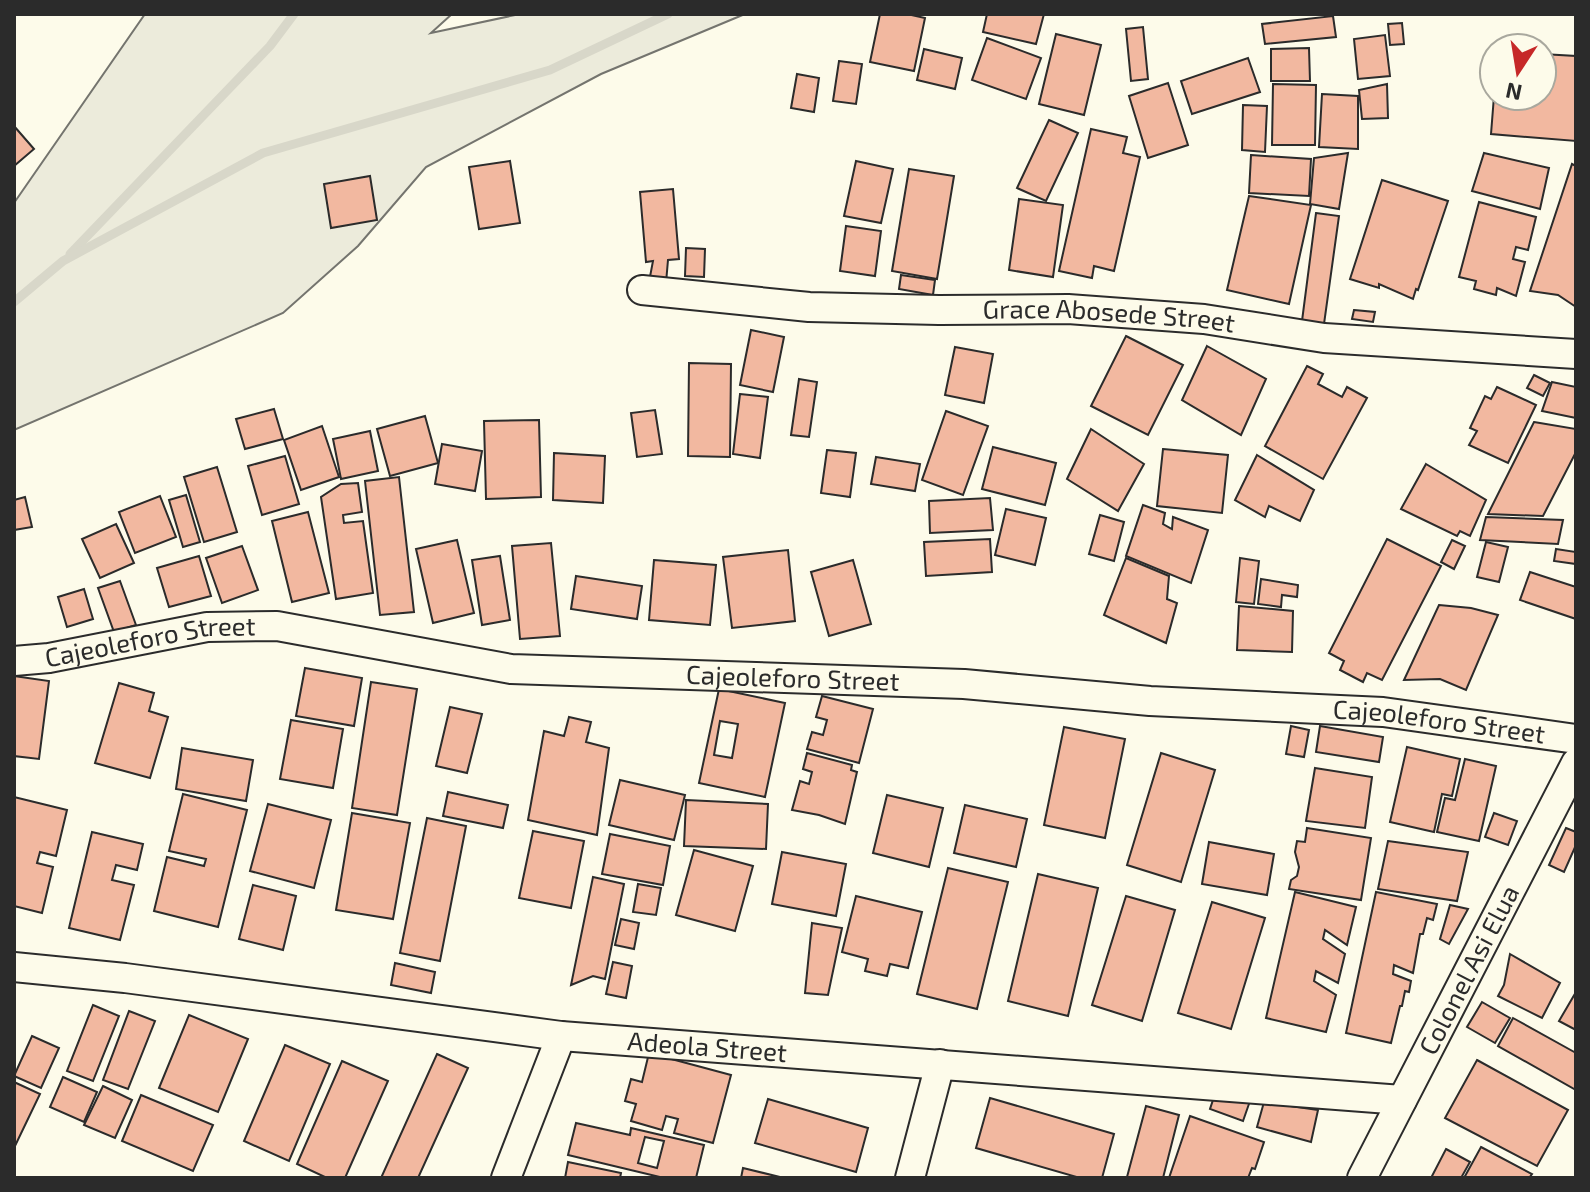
<svg xmlns="http://www.w3.org/2000/svg" width="1590" height="1192" viewBox="0 0 1590 1192" font-family="'Exo 2',sans-serif">
  <rect width="100%" height="100%" fill="#fdfbea"/>
  <!-- green -->
  <path fill="#ecebdb" stroke="#74746e" stroke-width="2" d="M145,14h307l-21,19 89,-19h225l-144,60 -175,93 -68,79 -75,67 -269,117v-227z"/>
  <g fill="none" stroke-linecap="round" stroke-linejoin="round">
    <!-- stream -->
    <g stroke="#d8d7c9" stroke-width="9">
      <path d="M70,254l200,-208 24,-32"/>
      <path d="M14,302l49,-41 200,-108 287,-83 118,-56"/>
    </g>
  </g>
  <!-- building -->
  <g fill="#f2b8a0" stroke="#2b2b2b" stroke-width="2" fill-rule="evenodd">
    <path d="M880,14h27l18,4 -11,53 -44,-9z"/>
    <path d="M987,14h57l-8,30 -53,-12z"/>
    <path d="M1333,16l3,21 -71,7 -3,-20z"/>
    <path d="M1402,23l2,21 -14,1 -2,-21z"/>
    <path d="M1143,27l5,52 -17,2 -5,-52z"/>
    <path d="M1056,34l45,11 -17,70 -45,-11z"/>
    <path d="M1385,35l5,41 -32,3 -4,-40z"/>
    <path d="M987,38l54,20 -15,41 -54,-19z"/>
    <path d="M1309,48l1,33h-39v-32z"/>
    <path d="M924,49l38,9 -7,31 -38,-9z"/>
    <path d="M1542,54l34,2v85l-85,-7 3,-38h48z"/>
    <path d="M1248,58l12,34 -68,22 -11,-33z"/>
    <path d="M839,61l23,3 -6,40 -23,-3z"/>
    <path d="M797,74l22,4 -5,34 -23,-4z"/>
    <path d="M1168,83l20,62 -40,13 -19,-62z"/>
    <path d="M1273,84l43,1 -1,60h-43z"/>
    <path d="M1387,84l1,34 -26,1 -3,-29z"/>
    <path d="M1322,94l36,2v53l-39,-2z"/>
    <path d="M1243,105l24,1 -2,46 -23,-2z"/>
    <path d="M1049,120l29,13 -32,68 -29,-13z"/>
    <path d="M14,126l20,23 -20,17z"/>
    <path d="M1091,129l36,8 -4,16 17,4 -26,114 -20,-5 -2,12 -33,-7z"/>
    <path d="M1348,153l-9,56 -29,-5 4,-46z"/>
    <path d="M1484,153l65,15 -9,41 -68,-18z"/>
    <path d="M1251,155l60,4 -2,37 -60,-3z"/>
    <path d="M510,161l10,62 -41,6 -10,-62z"/>
    <path d="M856,161l37,8 -12,54 -37,-7z"/>
    <path d="M1572,164l4,2v141l-18,-12 -28,-4z"/>
    <path d="M909,169l45,7 -17,103 -45,-8z"/>
    <path d="M370,176l7,44 -46,8 -7,-44z"/>
    <path d="M1382,180l66,21 -30,89 -2,-1 -3,10 -34,-15v4l-29,-9z"/>
    <path d="M673,189l6,70 -11,1 -2,23 -17,-1 4,-21 -7,1 -6,-70z"/>
    <path d="M1249,196l62,9 -22,99 -62,-14z"/>
    <path d="M1019,199l44,6 -10,72 -44,-7z"/>
    <path d="M1479,202l57,15 -8,33 -12,-3 -3,12 12,3 -9,34 -19,-8 -1,7 -22,-6 2,-8 -17,-4z"/>
    <path d="M1316,213l23,3 -15,108 -22,-3z"/>
    <path d="M846,226l35,5 -6,45 -35,-5z"/>
    <path d="M686,248l19,1 -1,28 -19,-1z"/>
    <path d="M901,275l34,5 -2,15 -34,-6z"/>
    <path d="M1354,310l21,2 -2,10 -21,-3z"/>
    <path d="M751,330l33,7 -11,55 -33,-7z"/>
    <path d="M1126,336l57,29 -35,70 -57,-29z"/>
    <path d="M1207,346l59,33 -25,56 -59,-35z"/>
    <path d="M955,347l38,7 -9,49 -39,-8z"/>
    <path d="M689,363l42,1 -1,93 -42,-1z"/>
    <path d="M1307,366l16,8 -5,10 24,13 5,-10 20,11 -44,81 -58,-33z"/>
    <path d="M1534,375l16,8 -7,13 -16,-8z"/>
    <path d="M799,379l18,3 -8,55 -18,-2z"/>
    <path d="M1552,382l24,5v31l-34,-7z"/>
    <path d="M1497,387l39,18 -28,58 -39,-18 8,-14 -7,-3 15,-32 6,3z"/>
    <path d="M740,394l28,3 -8,61 -27,-4z"/>
    <path d="M274,409l9,30 -38,10 -9,-30z"/>
    <path d="M655,410l7,44 -25,3 -6,-44z"/>
    <path d="M946,411l42,15 -25,69 -41,-15z"/>
    <path d="M425,416l13,47 -48,13 -13,-47z"/>
    <path d="M539,420l2,77 -55,2 -2,-78z"/>
    <path d="M1534,422l42,7v23l-33,64 -55,-2z"/>
    <path d="M322,426l17,51 -38,13 -17,-50z"/>
    <path d="M1091,429l53,35 -26,47 -51,-32z"/>
    <path d="M370,431l8,40 -37,8 -8,-40z"/>
    <path d="M442,444l40,7 -7,40 -40,-7z"/>
    <path d="M993,447l63,16 -11,42 -63,-16z"/>
    <path d="M1163,449l65,6 -6,58 -65,-7z"/>
    <path d="M827,450l29,3 -6,44 -29,-4z"/>
    <path d="M554,453l51,3 -2,47 -50,-3z"/>
    <path d="M1257,455l57,35 -14,31 -31,-15 -4,11 -30,-17z"/>
    <path d="M285,456l14,48 -37,11 -14,-49z"/>
    <path d="M876,457l44,7 -5,27 -44,-7z"/>
    <path d="M1426,464l60,36 -16,36 -10,-5 -3,5 -56,-27z"/>
    <path d="M217,467l20,65 -33,10 -20,-65z"/>
    <path d="M399,477l15,135 -34,3 -15,-134z"/>
    <path d="M358,483l4,29 -19,3 1,8 19,-2 10,72 -37,6 -15,-102 20,-13z"/>
    <path d="M186,495l14,47 -17,5 -14,-47z"/>
    <path d="M160,496l16,41 -41,16 -16,-41z"/>
    <path d="M25,497l7,30 -18,3v-30z"/>
    <path d="M990,498l3,32 -63,3 -1,-32z"/>
    <path d="M1143,505l22,8 -2,11 9,5 1,-12 35,13 -17,53 -65,-27z"/>
    <path d="M1006,509l40,9 -11,47 -40,-10z"/>
    <path d="M308,512l21,81 -37,9 -20,-81z"/>
    <path d="M1100,515l24,7 -10,39 -25,-7z"/>
    <path d="M1486,517l77,3 -5,24 -78,-4z"/>
    <path d="M116,524l18,39 -34,15 -18,-39z"/>
    <path d="M990,539l2,33 -66,4 -2,-34z"/>
    <path d="M1387,539l54,27 -59,114 -15,-7 -4,9 -23,-12 4,-9 -15,-8z"/>
    <path d="M457,540l17,73 -41,10 -17,-74z"/>
    <path d="M1452,540l13,6 -11,23 -13,-7z"/>
    <path d="M1486,542l22,5 -9,35 -22,-5z"/>
    <path d="M551,543l9,93 -40,3 -8,-93z"/>
    <path d="M242,546l16,44 -36,13 -16,-45z"/>
    <path d="M1556,549l20,3v12l-22,-3z"/>
    <path d="M788,550l7,71 -63,7 -9,-71z"/>
    <path d="M199,556l12,40 -42,11 -12,-39z"/>
    <path d="M500,556l10,64 -28,5 -10,-65z"/>
    <path d="M1126,558l43,18 -2,23 10,4 -11,40 -62,-28z"/>
    <path d="M1240,558l19,3 -5,43 -18,-2z"/>
    <path d="M654,560l62,5 -6,60 -61,-5z"/>
    <path d="M853,560l18,64 -42,12 -18,-64z"/>
    <path d="M1530,572l46,15v32l-56,-19z"/>
    <path d="M576,576l66,10 -5,33 -66,-10z"/>
    <path d="M1261,579l37,6 -1,12 -15,-2 -1,12 -23,-3z"/>
    <path d="M120,581l16,44 -22,7 -16,-44z"/>
    <path d="M84,589l9,30 -26,8 -9,-30z"/>
    <path d="M1439,605l32,3 27,7 -32,75 -26,-11 -36,1z"/>
    <path d="M1239,606l54,5 -1,41 -55,-2z"/>
    <path d="M305,668l57,10 -8,48 -58,-10z"/>
    <path d="M14,676l35,5 -10,78 -25,-3z"/>
    <path d="M371,682l46,7 -20,126 -45,-7z"/>
    <path d="M119,683l35,10 -5,18 19,6 -18,61 -55,-15z"/>
    <path d="M719,689l66,14 -20,94 -66,-14zM720,721l18,3 -6,34 -18,-3z"/>
    <path d="M822,696l51,13 -14,54 -52,-14 5,-17 11,3 4,-15 -11,-3z"/>
    <path d="M450,707l32,7 -15,59 -31,-7z"/>
    <path d="M569,717l22,5 -5,20 23,6 -12,87 -69,-15 16,-89 20,5z"/>
    <path d="M291,720l52,9 -10,59 -53,-9z"/>
    <path d="M1291,726l18,4 -5,27 -18,-3z"/>
    <path d="M1320,726l63,11 -4,25 -63,-10z"/>
    <path d="M1064,727l61,12 -20,99 -61,-13z"/>
    <path d="M1407,747l53,12 -8,37 -10,-2 -8,38 -44,-10z"/>
    <path d="M182,748l71,12 -7,41 -70,-12z"/>
    <path d="M807,753l45,12 -1,5 6,2 -12,52 -26,-9 -27,-5 8,-29 9,3 3,-12 -9,-3z"/>
    <path d="M1161,753l54,17 -34,112 -54,-17z"/>
    <path d="M1465,759l31,7 -17,75 -42,-9 8,-34 10,2z"/>
    <path d="M1315,768l57,9 -7,51 -59,-7z"/>
    <path d="M620,780l65,15 -11,45 -65,-15z"/>
    <path d="M448,792l60,13 -5,23 -60,-12z"/>
    <path d="M183,794l64,16 -29,117 -64,-16 13,-54 37,9 2,-7 -37,-8z"/>
    <path d="M887,795l56,13 -14,59 -56,-14z"/>
    <path d="M14,797l53,13 -11,46 -16,-4 -3,11 16,4 -11,46 -28,-7z"/>
    <path d="M686,800l82,4 -2,45 -82,-3z"/>
    <path d="M268,804l63,16 -17,68 -64,-17z"/>
    <path d="M965,805l62,14 -11,48 -62,-14z"/>
    <path d="M352,813l58,10 -17,96 -57,-9z"/>
    <path d="M1494,813l23,8 -9,24 -23,-8z"/>
    <path d="M427,818l39,8 -26,135 -40,-8z"/>
    <path d="M1307,828l64,10 -10,62 -72,-11 2,-9 6,-4 2,-9 -4,-15 2,-11 8,1z"/>
    <path d="M1566,828l10,4v13l-12,27 -15,-7z"/>
    <path d="M533,831l51,10 -13,67 -52,-10z"/>
    <path d="M92,832l51,12 -6,26 -21,-5 -4,15 22,5 -14,55 -51,-12z"/>
    <path d="M610,834l60,12 -7,39 -61,-11z"/>
    <path d="M1388,841l80,11 -11,49 -79,-12z"/>
    <path d="M1209,842l65,12 -7,41 -65,-11z"/>
    <path d="M694,850l59,16 -18,65 -59,-16z"/>
    <path d="M782,852l64,12 -10,52 -64,-12z"/>
    <path d="M948,868l60,14 -31,127 -60,-15z"/>
    <path d="M1038,874l60,14 -30,128 -60,-15z"/>
    <path d="M593,877l31,7 -19,95 -12,-3 -22,9z"/>
    <path d="M638,884l23,4 -5,27 -23,-3z"/>
    <path d="M253,885l43,11 -13,54 -44,-11z"/>
    <path d="M1295,892l61,15 -9,38 -22,-15 -2,9 22,15 -7,29 -22,-12 -2,10 22,14 -10,37 -60,-14z"/>
    <path d="M1376,892l61,12 -4,16 -6,-2 -4,16h-3l-7,39 -19,-8 -1,9 18,7 -2,11 -4,-1 -3,15h-2l-9,37 -45,-10z"/>
    <path d="M856,896l66,16 -14,56 -18,-4 -3,12 -22,-5 3,-12 -26,-7z"/>
    <path d="M1126,896l49,14 -33,111 -50,-16z"/>
    <path d="M1212,902l53,16 -34,111 -53,-16z"/>
    <path d="M1450,905l18,4 -19,35 -9,-5z"/>
    <path d="M621,919l18,4 -5,26 -19,-4z"/>
    <path d="M812,923l30,5 -14,67 -23,-2z"/>
    <path d="M1510,954l50,29 -18,35 -44,-22 6,-11z"/>
    <path d="M613,962l19,4 -6,32 -20,-4z"/>
    <path d="M395,963l40,9 -4,21 -40,-8z"/>
    <path d="M1576,992v38l-17,-9z"/>
    <path d="M1482,1002l28,16 -15,25 -28,-16z"/>
    <path d="M93,1005l26,11 -26,65 -26,-10z"/>
    <path d="M129,1011l26,10 -27,68 -25,-9z"/>
    <path d="M189,1015l59,24 -30,73 -59,-24z"/>
    <path d="M1513,1018l63,35v37l-78,-44z"/>
    <path d="M32,1036l27,12 -18,40 -27,-12z"/>
    <path d="M285,1045l45,19 -41,97 -45,-20z"/>
    <path d="M649,1053l82,22 -18,68 -39,-10 4,-14 -12,-3 -4,14 -31,-9 5,-17 -11,-3 6,-22 11,3z"/>
    <path d="M437,1054l31,14 -50,110h-37z"/>
    <path d="M1477,1060l91,50 -31,56 -92,-48z"/>
    <path d="M342,1061l46,20 -43,97h-18l-30,-14z"/>
    <path d="M63,1077l34,15 -13,30 -34,-15z"/>
    <path d="M14,1082l26,12 -26,54z"/>
    <path d="M103,1086l29,14 -17,38 -31,-13z"/>
    <path d="M1216,1091l34,10 -7,20 -33,-12z"/>
    <path d="M141,1095l72,30 -20,46 -71,-30z"/>
    <path d="M990,1098l124,36 -12,44h-22l-104,-30z"/>
    <path d="M768,1099l100,29 -12,44 -101,-29z"/>
    <path d="M1264,1102l54,8 -7,32 -54,-15z"/>
    <path d="M1146,1106l33,9 -16,63 -36,-1z"/>
    <path d="M1190,1116l74,26 -9,27 -3,-1 -4,10h-79z"/>
    <path d="M576,1123l54,12 1,-7 73,17 -8,33h-32l-96,-23zM645,1137l19,4 -7,27 -19,-5z"/>
    <path d="M1481,1147l51,27 -3,4h-65z"/>
    <path d="M1446,1149l24,13 -9,16h-30z"/>
    <path d="M568,1162l53,11 -1,5h-55z"/>
    <path d="M743,1168l41,10h-43z"/>
  </g>
  <g fill="none" stroke-linecap="round" stroke-linejoin="round">
    <!-- street casing -->
    <g stroke="#2b2b2b" stroke-width="32">
      <g id="street">
        <path id="s1" d="M642,290l167,17 130,3 129,-1 136,10 120,19 252,16"/>
        <path id="s2" d="M14,661l35,-3 158,-31 70,-1 234,43 453,15 186,17 233,11 193,27"/>
        <path id="s3" d="M14,967l111,11 436,58 841,64"/>
        <path d="M506,1178l55,-142"/>
        <path d="M910,1178l30,-114"/>
        <path id="s4" d="M1362,1178l214,-415"/>
      </g>
    </g>
    <!-- street -->
    <use href="#street" stroke="#fdfbea" stroke-width="28"/>
  </g>
  <g text-anchor="middle" stroke-width="6" stroke-linejoin="round" paint-order="stroke">
    <!-- street labels -->
    <g font-size="26" fill="#2b2b2b" stroke="#fdfbea">
      <text dy="9" stroke="none"><textPath href="#s1" startOffset="468">Grace Abosede Street</textPath></text>
      <text dy="9" stroke="none"><textPath href="#s2" startOffset="138">Cajeoleforo Street</textPath></text>
      <text dy="9" stroke="none"><textPath href="#s2" startOffset="786">Cajeoleforo Street</textPath></text>
      <text dy="9" stroke="none"><textPath href="#s2" startOffset="1434">Cajeoleforo Street</textPath></text>
      <text dy="9" stroke="none"><textPath href="#s4" startOffset="234">Colonel Asi Elua</textPath></text>
      <text dy="9" stroke="none"><textPath href="#s3" startOffset="698">Adeola Street</textPath></text>
    </g>
  </g>
  <!-- border -->
  <rect width="1590" height="1192" fill="none" stroke="#2b2b2b" stroke-width="32"/>
  <!-- north arrow -->
  <g transform="translate(1518 72) rotate(192)"><circle r="38" fill="#fdfbea" stroke="#a9a89e" stroke-width="2"/>
  <path d="M0-6L14 30L0 20L-14 30Z" fill="#c62828"/>
  <text y="-12" font-size="22" font-weight="bold" text-anchor="middle" fill="#2b2b2b">N</text>
  </g>
</svg>
